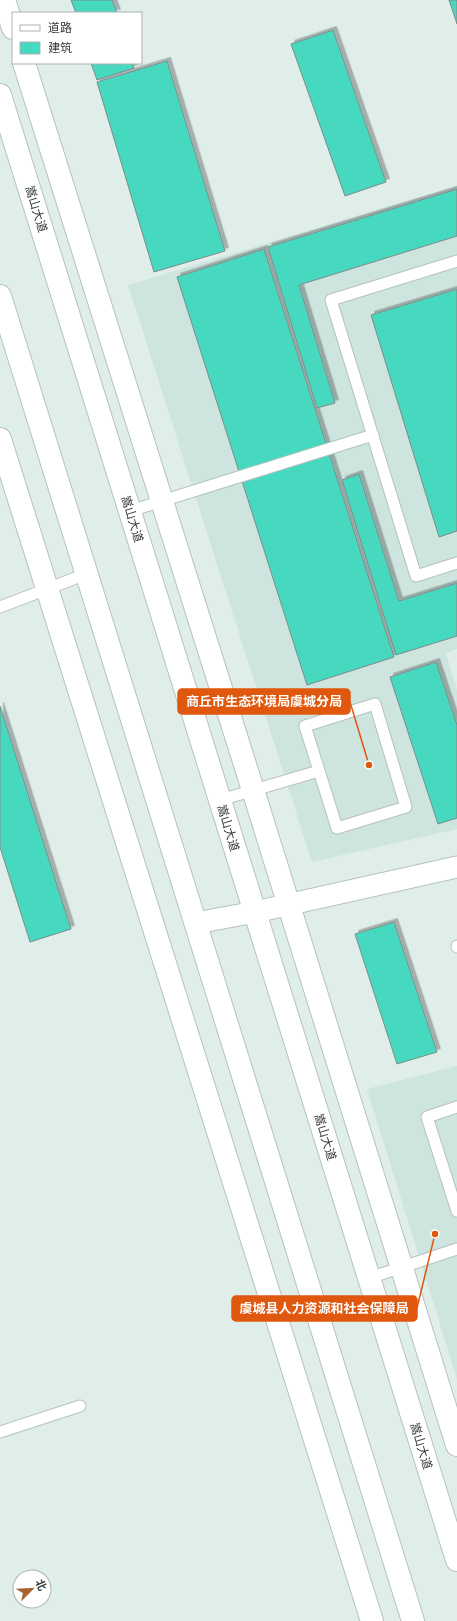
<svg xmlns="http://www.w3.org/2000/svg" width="457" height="1621" viewBox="0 0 457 1621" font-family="'Sofia Sans Condensed','Noto Sans SC',sans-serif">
  <defs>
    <filter id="shadow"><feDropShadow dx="3.5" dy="-3.5" stdDeviation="0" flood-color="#0004"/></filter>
  </defs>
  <rect width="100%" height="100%" fill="#e0eeea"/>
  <!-- built -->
  <g fill="#cee4df">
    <path d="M457,186v463l-11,4 11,37v139l-145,33 -184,-577z"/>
    <path d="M457,1066v313l-90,-290z"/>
  </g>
  <!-- building -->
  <g fill="#46d8c0" stroke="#7f8b88" filter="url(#shadow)">
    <path d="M71,0h41l5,13h-41z"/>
    <path d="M449,0h8v24z"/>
    <path d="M333,30l53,152 -41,14 -54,-152z"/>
    <path d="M167,61l58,190 -71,21 -57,-190z"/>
    <path d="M91,63h41l2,5 -37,12z"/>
    <path d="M457,189v47l-158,49 36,118 -18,5 -49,-161z"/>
    <path d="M264,249l130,408 -87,28 -130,-408z"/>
    <path d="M457,289v242l-18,6 -68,-222z"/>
    <path d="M359,474l40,127 58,-18v53l-61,19 -54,-175z"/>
    <path d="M436,662l21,63v93l-19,6 -48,-147z"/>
    <path d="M0,706l71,223 -41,13 -30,-95z"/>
    <path d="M394,922l43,130 -40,12 -42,-130z"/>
  </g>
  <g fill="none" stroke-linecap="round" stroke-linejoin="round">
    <!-- service casing -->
    <g stroke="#b5c2bf" stroke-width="13">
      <g id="service">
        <path d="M457,261l-126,39 85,276 41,-13"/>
        <path d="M130,511l243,-76"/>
        <path d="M0,607l86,-33"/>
        <path d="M375,704l31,103 -69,21 -32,-102z"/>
        <path d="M220,800l99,-29"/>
        <path d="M457,946v1"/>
        <path d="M457,1107l-30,10 30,94"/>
        <path d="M369,1278l88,-29"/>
        <path d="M0,1432l80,-26"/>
      </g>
    </g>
    <!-- minor casing -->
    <g stroke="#b5c2bf" stroke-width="23">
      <path id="minor" d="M196,923l59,-11 202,-45"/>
    </g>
    <!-- secondary casing -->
    <g stroke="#b5c2bf" stroke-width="24">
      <g id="secondary">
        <path d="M4,0l9,28"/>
        <path d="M24,63l229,727 204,655"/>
        <path d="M0,439l372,1182"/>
      </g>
    </g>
    <!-- primary casing -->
    <g stroke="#b5c2bf" stroke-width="24">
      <g id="primary">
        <path d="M0,95l457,1465"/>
        <path d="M0,296l413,1325"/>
      </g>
    </g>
    <!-- service -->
    <use href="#service" stroke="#fff" stroke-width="11"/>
    <!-- minor -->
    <use href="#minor" stroke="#fff" stroke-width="21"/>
    <!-- secondary -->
    <use href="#secondary" stroke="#fff" stroke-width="22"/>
    <!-- primary -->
    <use href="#primary" stroke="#fff" stroke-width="22"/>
  </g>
  <g text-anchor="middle" stroke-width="4" stroke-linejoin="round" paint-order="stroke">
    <!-- street labels -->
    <g font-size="12" fill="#363b3a" stroke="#fff">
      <text transform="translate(36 209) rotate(73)" y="4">嵩山大道</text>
      <text transform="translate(132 519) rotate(73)" y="4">嵩山大道</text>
      <text transform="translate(228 828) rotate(73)" y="4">嵩山大道</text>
      <text transform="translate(325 1137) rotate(73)" y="4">嵩山大道</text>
      <text transform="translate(421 1446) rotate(73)" y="4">嵩山大道</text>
    </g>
  </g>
  <!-- callouts -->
  <path fill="none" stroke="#df580e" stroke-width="1.5" d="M369 765L350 702M435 1234L417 1308"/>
  <g fill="#df580e" stroke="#fff" stroke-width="1.5">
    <circle cx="369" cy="765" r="4"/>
    <circle cx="435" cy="1234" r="4"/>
  </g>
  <g fill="#df580e" stroke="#df580e" stroke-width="1.5">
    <rect x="178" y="689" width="172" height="25" rx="4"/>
    <rect x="232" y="1296" width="185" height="25" rx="4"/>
  </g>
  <g font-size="13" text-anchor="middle" font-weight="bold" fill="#fff">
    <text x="264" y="706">商丘市生态环境局虞城分局</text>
    <text x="324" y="1313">虞城县人力资源和社会保障局</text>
  </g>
  <!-- legend -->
  <rect x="12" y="12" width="130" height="52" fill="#ffffff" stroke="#afb1b0"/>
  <rect x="20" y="25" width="20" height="6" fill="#ffffff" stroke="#afb1b0"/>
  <text x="48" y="32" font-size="12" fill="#363b3a">道路</text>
  <rect x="20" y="42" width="20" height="12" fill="#46d8c0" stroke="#afb1b0"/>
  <text x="48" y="52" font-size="12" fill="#363b3a">建筑</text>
  <!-- north arrow -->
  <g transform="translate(32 1589) rotate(66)"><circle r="19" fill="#ffffff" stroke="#afb1b0"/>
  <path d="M0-3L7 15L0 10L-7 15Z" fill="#a66232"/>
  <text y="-6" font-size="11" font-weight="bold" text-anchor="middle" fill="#363b3a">北</text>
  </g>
</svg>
